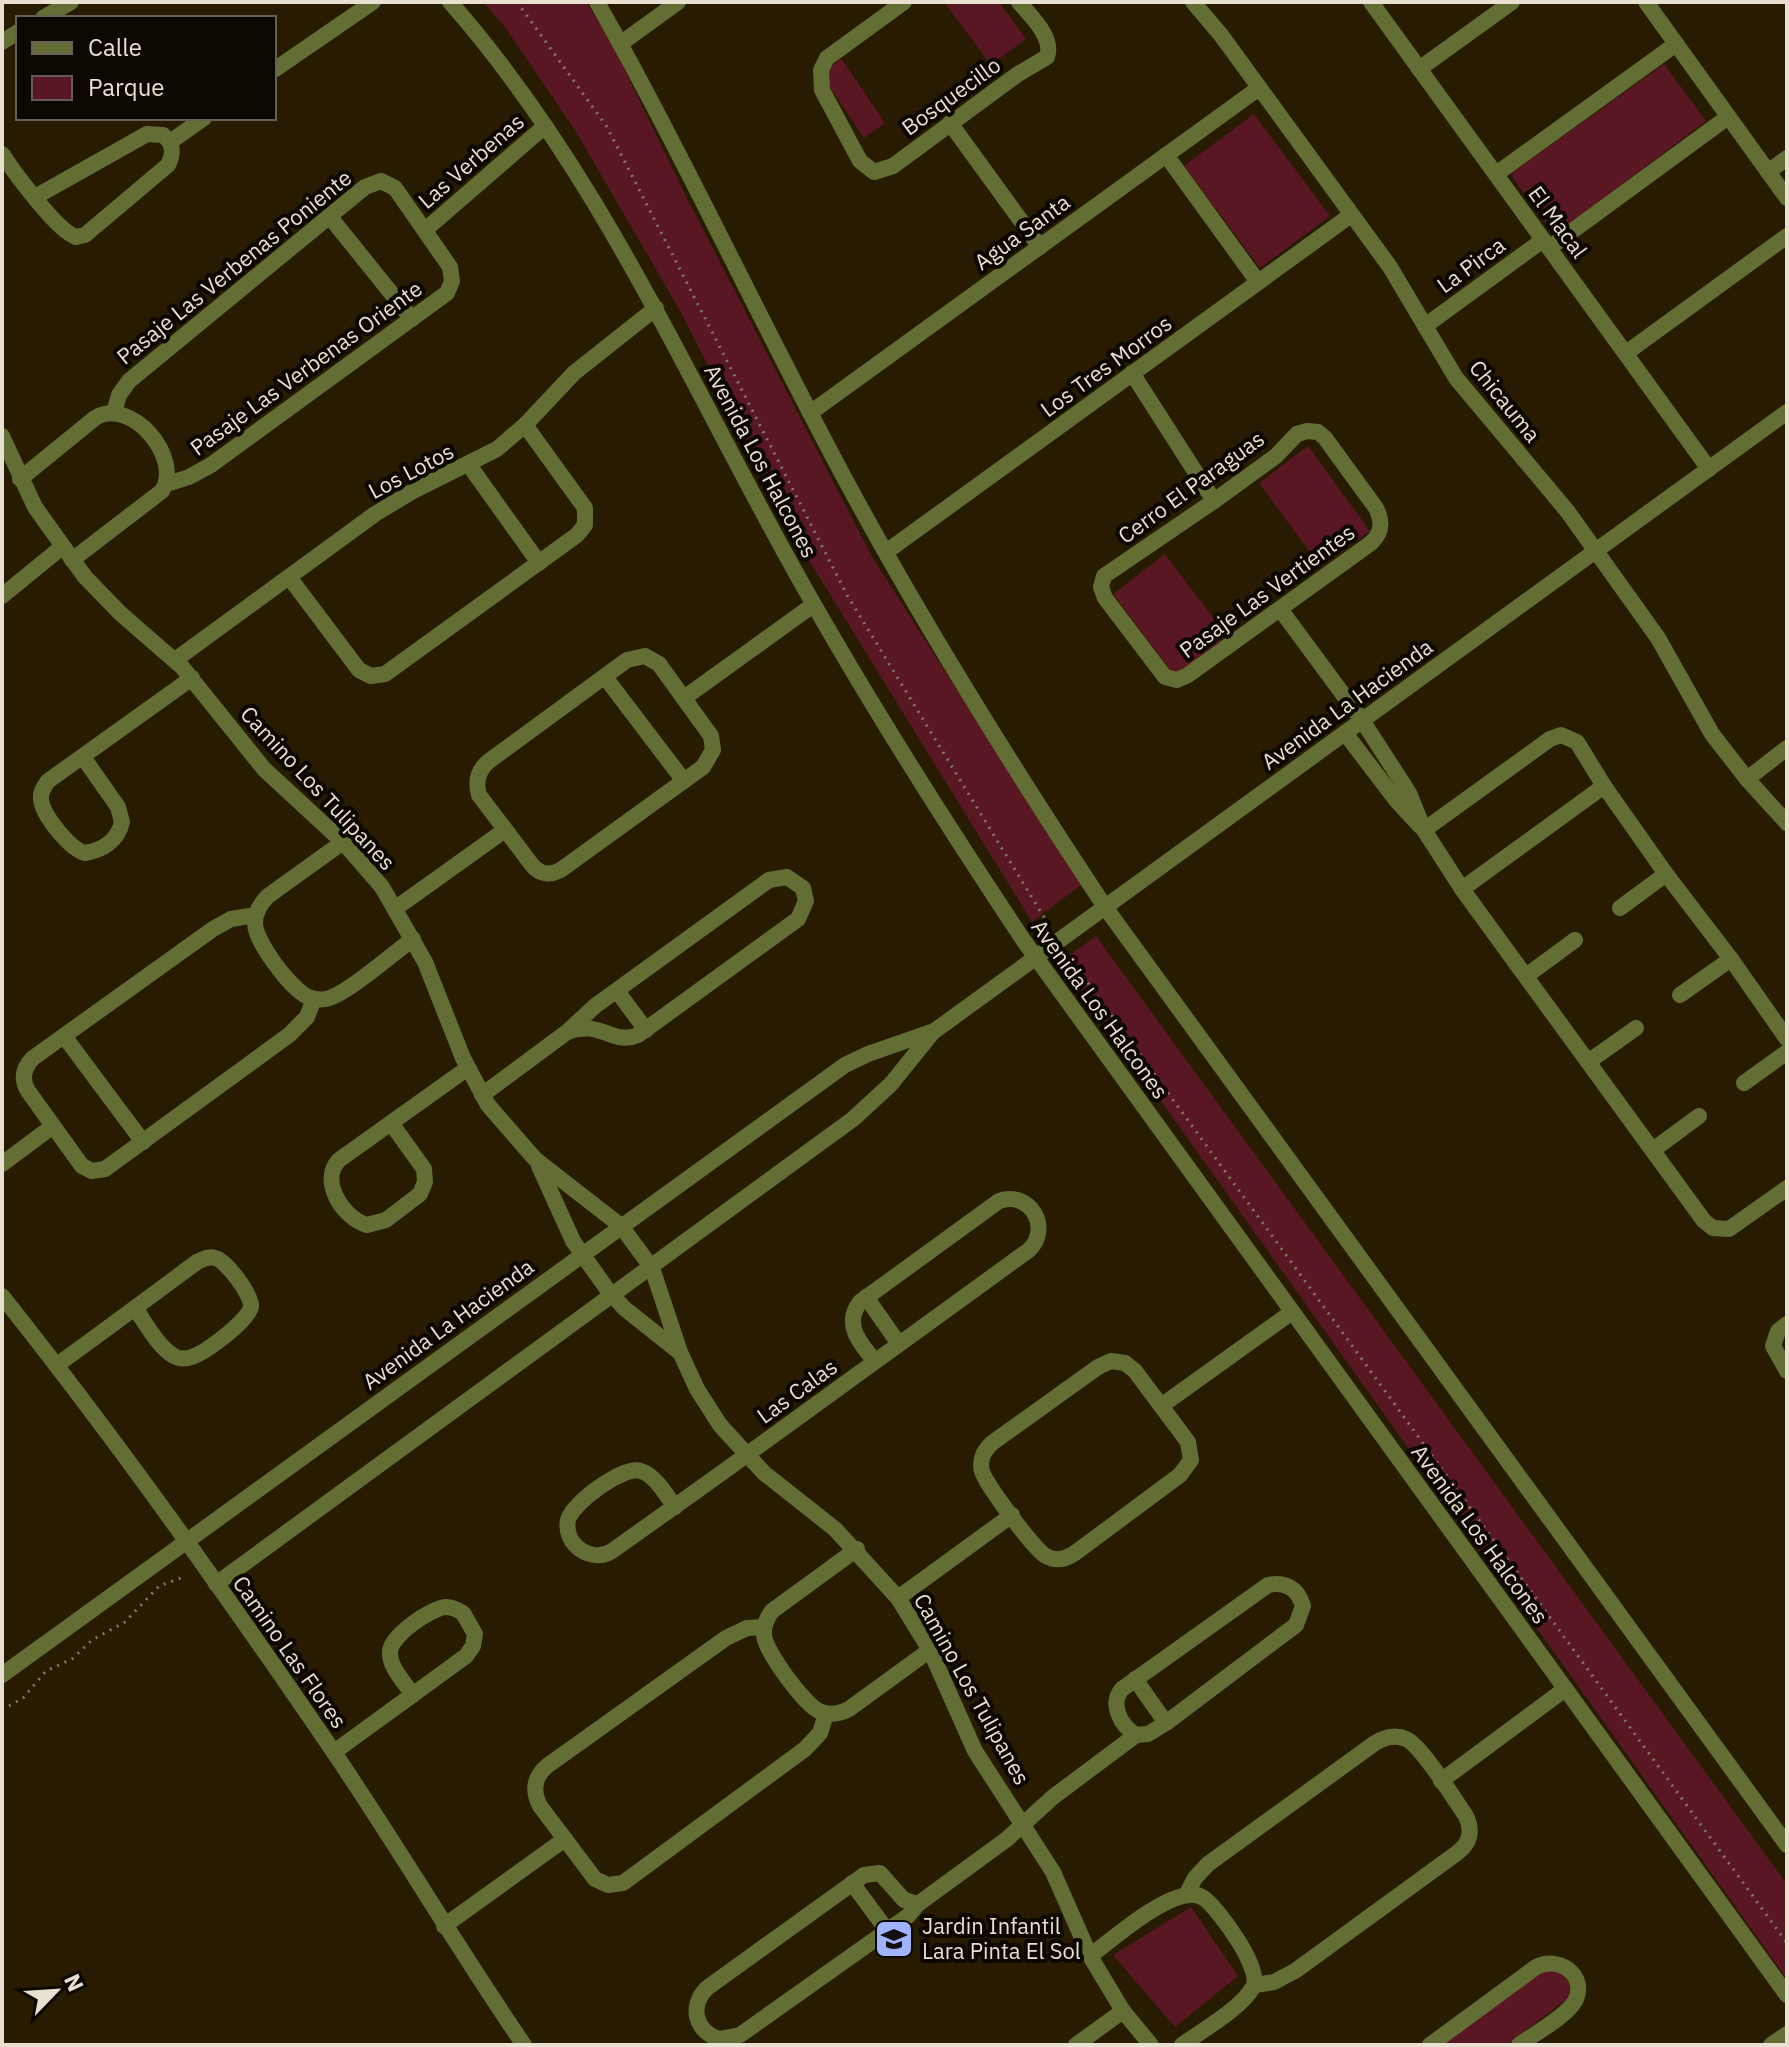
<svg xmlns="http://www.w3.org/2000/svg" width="1789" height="2047" viewBox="0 0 1789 2047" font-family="'IBM Plex Sans',sans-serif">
  <rect width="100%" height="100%" fill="#271b02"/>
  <!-- green -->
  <g fill="#581722">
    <path d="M483,2h103l25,40 76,156 184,357 210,330 -49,37 -230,-373 -123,-240 -103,-177 -71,-105z"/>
    <path d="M944,2h55l27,37 -35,26z"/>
    <path d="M841,58l44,65 -21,15 -35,-52v-17z"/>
    <path d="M1664,64l42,57 -151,114 -45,-61z"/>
    <path d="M1254,114l76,102 -70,52 -76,-102z"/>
    <path d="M1308,446l62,85 -49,36 -62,-84z"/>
    <path d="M1165,554l62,82 -52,40 -62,-82z"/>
    <path d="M1096,936l691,948v95l-726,-1018z"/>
    <path d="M1191,1907l47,69 -63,51 -62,-72z"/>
    <path d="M1557,1969l14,16 -4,14 -61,46h-66l100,-75z"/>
  </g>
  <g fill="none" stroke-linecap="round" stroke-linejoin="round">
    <!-- path -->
    <g stroke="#837965" stroke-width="3" stroke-dasharray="2 6" stroke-linecap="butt">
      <path d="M517,2l90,125 240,468 203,332"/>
      <path d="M1069,957l718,986"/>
      <path d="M2,1710l21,-12 23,-27 26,-12 20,-19 33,-18 34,-36 27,-10"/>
    </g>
    <!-- minor -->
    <g stroke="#636e34" stroke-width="16">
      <path d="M904,2l-77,56 -6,12 1,20 38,71 14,11 19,-6 125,-92 29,-17c7,-20 -16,-40 -28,-55"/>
      <path d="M1193,2l28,33 169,232 66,111 112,134 90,126 54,96 35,45 40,44"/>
      <path d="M1371,2l338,467"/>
      <path d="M1646,2l141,196"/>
      <path d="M43,18l28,-16"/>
      <path d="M2,42l16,-10"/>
      <path d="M620,44l58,-42"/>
      <path d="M1419,69l93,-67"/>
      <path d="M274,70l99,-68"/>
      <path d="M950,123l90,124"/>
      <path d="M170,142l34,-24"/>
      <path d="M2,154c12,18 55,77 74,83l9,-2 83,-70c6,-12 6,-21 -5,-30l-16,-1 -112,63"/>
      <path d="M1166,155l92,127"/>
      <path d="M1768,172l19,-14"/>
      <path d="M1496,174l180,-130"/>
      <path d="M330,217l82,102"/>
      <path d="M425,230l120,-104"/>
      <path d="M1549,248l179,-131"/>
      <path d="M1425,326l118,-86"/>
      <path d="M1626,353l161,-117"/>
      <path d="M1132,373l82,128"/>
      <path d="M114,412l5,-17 10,-14 236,-194 16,-6 14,7 55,79 2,14 -5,12 -236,172 -22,12 -22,7"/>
      <path d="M810,413l449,-325"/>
      <path d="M1307,431l11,1 7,6 51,70c7,14 6,25 -5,35l-183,132 -11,5 -12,-3 -60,-79 -4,-11 3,-11 110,-75 62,-45 21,-22z"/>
      <path d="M2,436l33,71 50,70 36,37 61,53 82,102 79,73 39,45 43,75 38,96 25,47 47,54 86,67 31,42 28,84 17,37 23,36 44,48 71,56 63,69 32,52 45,101 78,121 37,84 33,55 28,34"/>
      <path d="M469,465l70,98"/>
      <path d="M20,479l75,-61c36,-22 88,40 67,73l-90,69"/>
      <path d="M886,552l465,-337"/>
      <path d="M289,577l70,93 12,6 14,-2 192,-139 8,-10v-17l-60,-83"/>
      <path d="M2,596l60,-49"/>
      <path d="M1280,609l82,111 47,73 15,37 38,59 242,332 9,7 16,1 58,-41"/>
      <path d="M645,656l14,8 52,72 2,14 -10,17 -141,102c-11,7 -22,6 -30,-4l-53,-70c-4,-14 -1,-25 10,-34l138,-101z"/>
      <path d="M175,660l200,-146 38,-23 84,-42 28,-24 49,-52 82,-65"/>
      <path d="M605,677l79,104"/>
      <path d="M684,698l129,-93"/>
      <path d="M1345,733l51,67 24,26"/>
      <path d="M83,757l35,50 4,15c-4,18 -19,28 -37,31 -15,-4 -43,-38 -44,-54 -1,-7 3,-12 7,-18l144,-103"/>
      <path d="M1747,779l40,-31"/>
      <path d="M1424,830l126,-91 11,-4 16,7 27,44 62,88 65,85 56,80"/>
      <path d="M343,842l-75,54c-7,7 -13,16 -13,27 0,19 36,66 53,74 6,2 13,3 18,2 20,-4 69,-47 87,-60"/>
      <path d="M1462,889l142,-103"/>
      <path d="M396,908l109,-78"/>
      <path d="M1620,908l46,-34"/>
      <path d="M256,915l-25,4 -18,10 -180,129c-10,10 -12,21 -5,33l54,75 10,5 13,-2 184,-134 18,-18 7,-18"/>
      <path d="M1526,976l49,-36"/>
      <path d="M617,991l29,39"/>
      <path d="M1680,995l51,-36"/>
      <path d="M64,1036l79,106"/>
      <path d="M1588,1062l48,-34"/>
      <path d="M1744,1083l43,-31"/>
      <path d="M482,1095l85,-63 28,-26 174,-126 18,-3 16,11 3,13 -8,18 -160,116c-25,11 -37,-16 -71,-3"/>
      <path d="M391,1123l33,46 1,13 -5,12 -34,26 -19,5c-24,-7 -48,-44 -28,-65l112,-80 17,-12"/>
      <path d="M1653,1150l46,-34"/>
      <path d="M2,1164l51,-38"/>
      <path d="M539,1166l34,75 34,48 17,19 54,43"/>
      <path d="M2,1296c117,147 225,300 331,455 66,97 125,198 191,294"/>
      <path d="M866,1297l33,47"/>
      <path d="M1787,1324l-9,7 -5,15 14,25"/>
      <path d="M1111,1361l14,2 10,8 53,71 3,18 -11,15 -105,78c-9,6 -19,9 -29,3 -11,-5 -61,-73 -64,-85 -3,-12 2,-20 10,-28l106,-76z"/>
      <path d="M57,1365c47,-34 94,-69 140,-103 6,-3 11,-6 18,-4 11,2 36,36 36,48 -1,14 -45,46 -59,51 -6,2 -13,2 -18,-1 -16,-9 -29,-34 -39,-48"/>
      <path d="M1161,1406l131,-94"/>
      <path d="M675,1507c-9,-12 -19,-31 -34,-36 -17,-6 -69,32 -73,49 -5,25 24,44 44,31 45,-32 89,-63 133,-95l284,-206c23,-22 1,-60 -30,-49l-139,101c-17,22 0,42 15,59"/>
      <path d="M857,1549l-85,62c-5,7 -9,15 -8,24 1,16 40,69 55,76 10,5 20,3 30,-2l81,-59"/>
      <path d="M216,1584l637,-465 38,-35 42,-52 854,-620"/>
      <path d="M898,1598l114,-83"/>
      <path d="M764,1627l-17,1 -21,10 -179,128c-13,11 -15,25 -7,40l55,73 13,6 15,-2 182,-134 15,-16 6,-19"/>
      <path d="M2,1675l843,-610 23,-11 63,-22"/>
      <path d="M1135,1679l31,44"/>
      <path d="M334,1752l132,-96 7,-10 2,-12 -12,-21c-5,-3 -10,-6 -17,-6 -15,1 -56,29 -56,45 -1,15 15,31 23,43"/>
      <path d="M1441,1781l124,-92"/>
      <path d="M852,1883l34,46"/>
      <path d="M1186,1895l9,-17 13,-14 167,-121c10,-6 20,-9 31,-4 16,7 48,60 60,77 7,15 4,27 -9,37l-162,118 -21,11 -19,3"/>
      <path d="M918,1904l-14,-4 -24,-27 -16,2 -157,113c-18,18 -12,43 12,51l21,-4 168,-119 10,-12 89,-65 46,-42 83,-62 12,-1 18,-11 130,-98 7,-19c-5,-17 -17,-25 -35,-21l-146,104c-13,15 -1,37 14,46"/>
      <path d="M444,1926l121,-87"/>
      <path d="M1090,1956c24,-18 68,-57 98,-61 6,-1 12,0 17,4 15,12 58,71 48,88 -11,21 -52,44 -71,58"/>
      <path d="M1076,2045l47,-34"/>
      <path d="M1430,2045l106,-78c22,-12 52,8 39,34 -8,15 -41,33 -56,44"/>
      <path d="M1771,2045l16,-11"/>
    </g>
    <!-- tertiary -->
    <g stroke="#636e34" stroke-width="16">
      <path d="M450,2c132,150 216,330 310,505 79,149 170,293 264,434l763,1054"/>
      <path d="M597,2c88,156 163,319 248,477 79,147 168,289 260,428l682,938"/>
    </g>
  </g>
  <!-- icons -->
  <defs>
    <g id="school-square" transform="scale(2)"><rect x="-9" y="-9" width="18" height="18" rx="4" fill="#a1b3fd" stroke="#0c0701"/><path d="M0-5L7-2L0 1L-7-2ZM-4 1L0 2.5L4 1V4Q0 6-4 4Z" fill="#111"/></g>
  </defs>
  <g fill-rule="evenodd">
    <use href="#school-square" x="894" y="1939"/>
  </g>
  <g text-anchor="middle" stroke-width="8" stroke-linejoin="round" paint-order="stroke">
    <!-- street labels -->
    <g font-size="22" fill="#e8e0d1" stroke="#0c0701">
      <text transform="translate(951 96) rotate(-36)" y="8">Bosquecillo</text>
      <text transform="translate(471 161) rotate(-41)" y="8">Las Verbenas</text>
      <text transform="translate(1558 222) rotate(54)" y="8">El Macal</text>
      <text transform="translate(1022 232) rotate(-36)" y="8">Agua Santa</text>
      <text transform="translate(1471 265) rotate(-36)" y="8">La Pirca</text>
      <text transform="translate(234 267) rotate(-39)" y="8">Pasaje Las Verbenas Poniente</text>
      <text transform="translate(1106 366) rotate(-36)" y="8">Los Tres Morros</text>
      <text transform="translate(306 368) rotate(-36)" y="8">Pasaje Las Verbenas Oriente</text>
      <text transform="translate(1505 401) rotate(51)" y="8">Chicauma</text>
      <text transform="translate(761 461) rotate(62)" y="8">Avenida Los Halcones</text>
      <text transform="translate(411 471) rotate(-28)" y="8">Los Lotos</text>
      <text transform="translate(1191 487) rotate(-36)" y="8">Cerro El Paraguas</text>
      <text transform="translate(1267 591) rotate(-36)" y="8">Pasaje Las Vertientes</text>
      <text transform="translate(1347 704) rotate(-36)" y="8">Avenida La Hacienda</text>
      <text transform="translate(318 788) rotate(47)" y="8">Camino Los Tulipanes</text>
      <text transform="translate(1100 1009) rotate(54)" y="8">Avenida Los Halcones</text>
      <text transform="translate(448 1324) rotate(-36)" y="8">Avenida La Hacienda</text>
      <text transform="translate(797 1391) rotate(-36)" y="8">Las Calas</text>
      <text transform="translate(1480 1534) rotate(54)" y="8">Avenida Los Halcones</text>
      <text transform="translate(290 1652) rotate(55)" y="8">Camino Las Flores</text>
      <text transform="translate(972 1689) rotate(61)" y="8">Camino Los Tulipanes</text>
    </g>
    <!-- poi labels -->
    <g font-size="22" fill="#e8e0d1" stroke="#0c0701" text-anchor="start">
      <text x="922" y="1934">Jardin Infantil<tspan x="922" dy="25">Lara Pinta El Sol</tspan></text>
    </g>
  </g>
  <!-- border -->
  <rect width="1789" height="2047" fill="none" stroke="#e8e0d1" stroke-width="8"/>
  <!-- legend -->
  <rect x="16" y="16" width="260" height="104" fill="#0c0701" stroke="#645e54" stroke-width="2"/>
  <rect x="32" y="42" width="40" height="12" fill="#636e34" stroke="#645e54" stroke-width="2"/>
  <text x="88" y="56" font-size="24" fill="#e8e0d1">Calle</text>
  <rect x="32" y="76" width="40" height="24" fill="#581722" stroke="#645e54" stroke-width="2"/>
  <text x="88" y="96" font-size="24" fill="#e8e0d1">Parque</text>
  <!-- north arrow -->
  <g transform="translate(56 1991) rotate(65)" stroke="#0c0701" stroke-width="6" paint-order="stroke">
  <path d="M0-6L14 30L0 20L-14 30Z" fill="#e8e0d1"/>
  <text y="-12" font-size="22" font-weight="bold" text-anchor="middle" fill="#e8e0d1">N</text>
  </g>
</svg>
